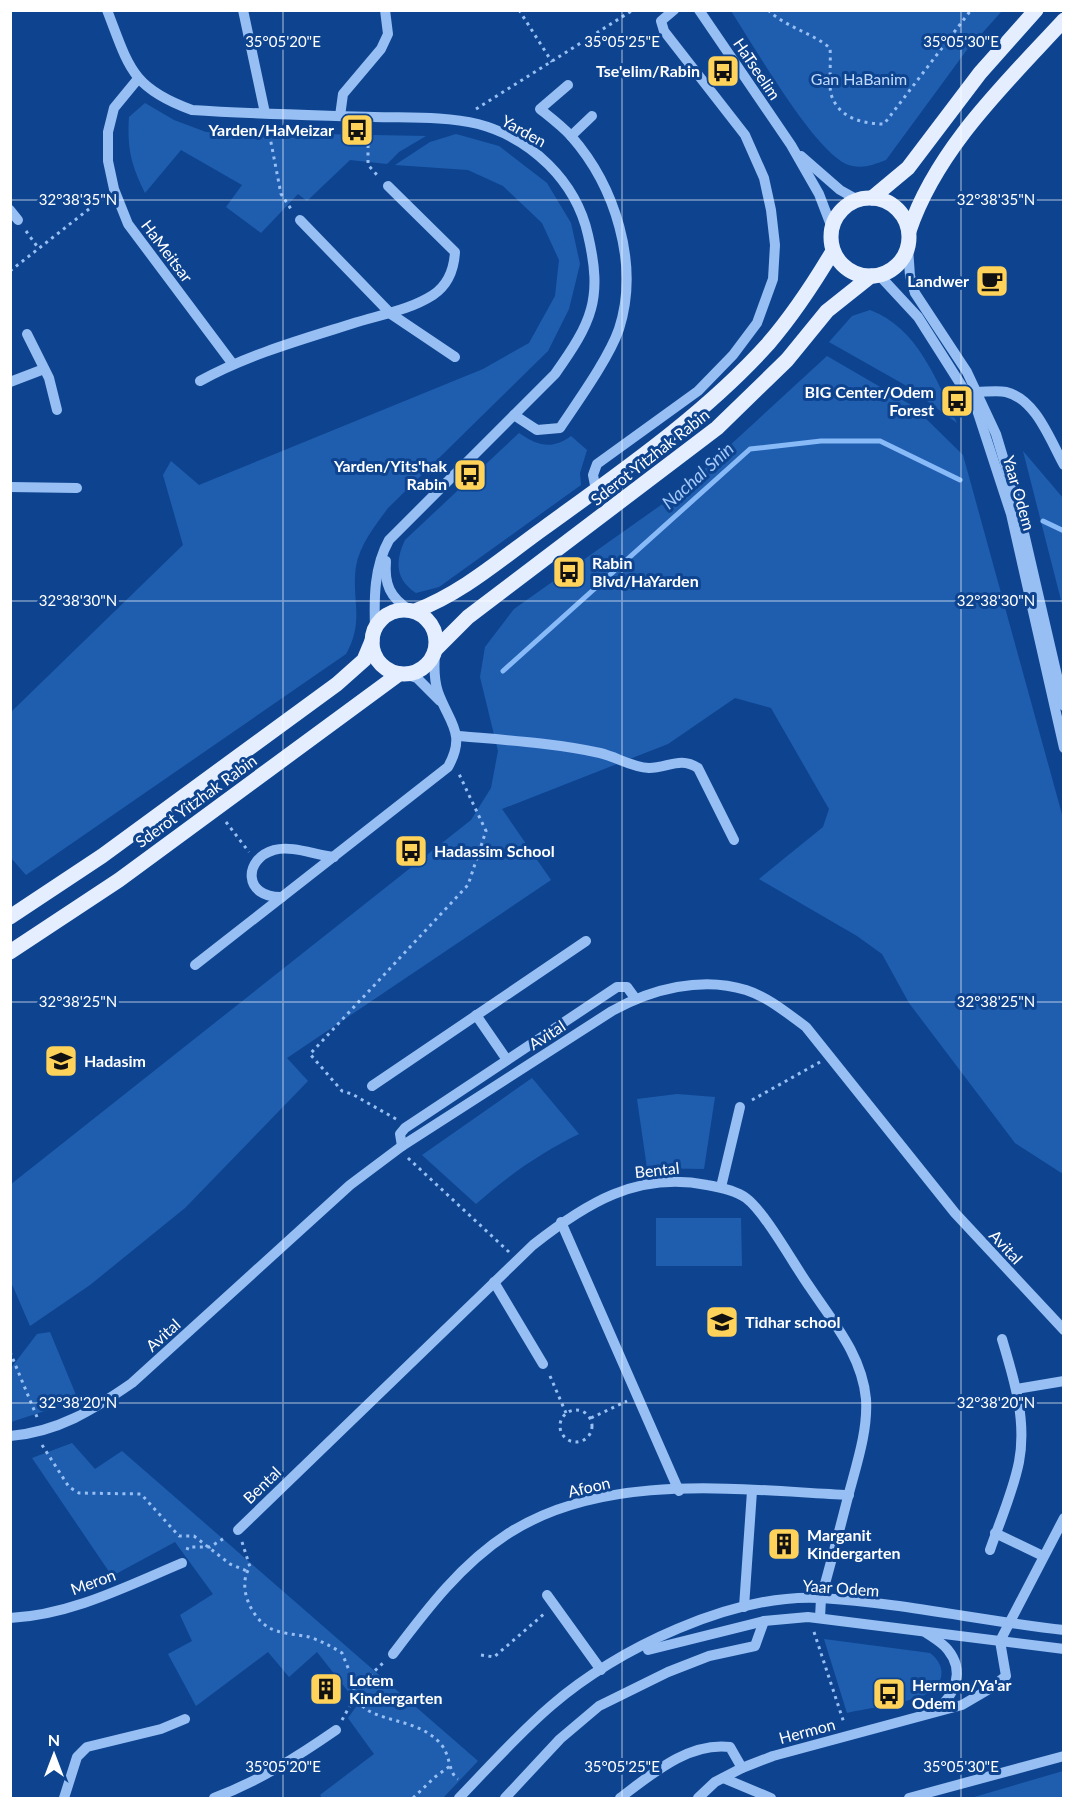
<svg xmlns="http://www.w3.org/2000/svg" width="1074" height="1809" viewBox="0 0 1074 1809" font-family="Lato,sans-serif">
  <rect width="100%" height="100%" fill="#0e448f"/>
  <!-- green -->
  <g fill="#1f5eaf">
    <path d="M731,11h271l-36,40 -80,109c-13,5 -26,10 -40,4 -34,-16 -92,-118 -115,-153z"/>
    <path d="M145,103l29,17 32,12 220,4 -27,16 -12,12 -37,-4 -43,41 -9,-7 -37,39 -35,-26 16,-22 -61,-35 -36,43c-14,-28 -18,-44 -16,-76z"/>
    <path d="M456,134l43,12 48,37 24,40 9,41 -11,45 -21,42 -160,157c-13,18 -28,36 -32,58 -5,35 9,54 -10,88l-320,221 -15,-17v-146l172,-167 -20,-70 8,-14 28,24 284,-116 46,-26 26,-47 4,-36 -17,-37 -39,-37 -35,-16 -73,-5 35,-23z"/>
    <path d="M870,310c48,18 66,70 87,113l-52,-38 -76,-43 23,-26z"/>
    <path d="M827,356l86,50 50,49 100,363v356l-48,-31 -106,-140 -27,-49 -25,-18 -98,-57 64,-52 6,-18 -58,-101 -36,-10 -67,46 -166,65 49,71 -264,178 21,23 -123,127 -95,77 -60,41 -19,-44 -1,-97 461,-365 20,-32 7,-37 -18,-74 5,-30 29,-38 164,-116z"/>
    <path d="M519,433c19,13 33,17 52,3l16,14 -7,23 1,12 -142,102 -23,6c-21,-14 -21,-32 -11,-53z"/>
    <path d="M1023,451l40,47v110z"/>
    <path d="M532,1078l47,56c-39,19 -70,41 -103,70l-54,-49z"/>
    <path d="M677,1094l38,3 -11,72 -57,-1 -10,-69z"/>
    <path d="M656,1218h85l1,48h-86z"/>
    <path d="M50,1332l26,63 -22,13 -43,14v-54l26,-34z"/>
    <path d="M72,1443l23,26 27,-18 356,310 -35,37h-121l-2,-3 54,-41 -26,-36 10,-14 -41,-52 -28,25 -21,-25 -72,54 -28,-52 24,-13 -12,-26 33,-21 -38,-52 -63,34 -80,-118z"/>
    <path d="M824,1639l106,14c16,12 16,31 -4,41 -17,9 -59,14 -79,19z"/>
    <path d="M1063,1771v27h-92z"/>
  </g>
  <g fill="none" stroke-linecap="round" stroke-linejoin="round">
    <!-- stream -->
    <g stroke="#88baf8" stroke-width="5">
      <path d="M1043,521l21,10"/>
      <path d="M503,671l247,-222 71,-8h59l80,39"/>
    </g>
    <!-- path -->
    <g stroke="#97bff4" stroke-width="3" stroke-dasharray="3 4.5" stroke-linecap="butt">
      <path d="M519,10l33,52"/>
      <path d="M768,10c19,18 43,22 62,38 1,10 -1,41 1,46 7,24 32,30 53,30l87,-114"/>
      <path d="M476,109l157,-99"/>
      <path d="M268,127l13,67 10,15"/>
      <path d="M368,130v35l10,11"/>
      <path d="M26,231l13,18"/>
      <path d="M10,271l93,-73"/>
      <path d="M226,822l23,30"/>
      <path d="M752,1100l68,-38"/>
      <path d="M396,1119l-44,-25 -10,-3 -32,-37 158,-169 18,-54 -27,-57"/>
      <path d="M408,1158l101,94"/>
      <path d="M10,1352l27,65"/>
      <path d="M550,1376l16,37"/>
      <circle cx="576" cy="1426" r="16"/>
      <path d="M591,1418l36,-17"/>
      <path d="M42,1445l27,42 10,6 62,1 38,42h15l36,28 17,7"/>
      <path d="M242,1542l8,25c-13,18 0,49 18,60 11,7 28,7 41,10 12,4 22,9 33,16l11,27 2,19c4,4 9,9 14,12 21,11 49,11 68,29 15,13 10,32 21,39"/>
      <path d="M187,1550l1,-3h22l16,-10"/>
      <path d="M814,1632l30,91"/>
      <path d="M481,1655l13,2 50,-43"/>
      <path d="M342,1720l21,-38 20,-19"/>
      <path d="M413,1798l22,-21 15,-11"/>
    </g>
    <!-- minor -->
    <g stroke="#97bff4" stroke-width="10">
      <path d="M107,10c22,57 24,78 85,100 60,4 121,5 182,7 34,1 71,-1 104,7 53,14 98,57 110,111 15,64 4,87 -33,139l-166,166c-15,27 -15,58 -14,88"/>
      <path d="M243,10l22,103"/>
      <path d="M699,10l92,135 28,49 13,34"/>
      <path d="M137,80l-23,28 -6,24v29l6,28 14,35 104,139"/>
      <path d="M340,116l3,-22 38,-45 7,-15 -3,-24"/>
      <path d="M571,136l21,-20"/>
      <path d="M801,156l39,34 18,10"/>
      <path d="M10,210l8,10"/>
      <path d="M300,220l91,94 64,43"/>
      <path d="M908,248l2,28 5,17 52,79 29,62 22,73 46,199"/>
      <path d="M879,275l39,42 59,93 34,104 53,234"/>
      <path d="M27,334l22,44 8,32"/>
      <path d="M200,381c47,-26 100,-41 151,-57 27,-9 57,-13 82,-29 15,-10 21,-26 22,-43l-67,-66"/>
      <path d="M10,382l34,-13"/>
      <path d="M977,392c9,0 20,-2 29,0 30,7 44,48 58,73"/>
      <path d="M514,415l23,15 23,-2c18,-27 49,-70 59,-99 21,-65 -4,-143 -48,-193 -9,-10 -21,-19 -31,-27l28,-24"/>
      <path d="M10,487l67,1"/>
      <path d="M596,490l-3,-15 4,-11 101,-73 35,-36 24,-32 16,-44 2,-34 -4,-35 -7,-32 -19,-43 -81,-104 -3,-10 13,-11"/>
      <path d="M386,561c-2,23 4,37 24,49"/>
      <path d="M408,675l9,3 23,23"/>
      <path d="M458,736c46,4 97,7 142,17 17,4 31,14 49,15 19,0 31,-12 49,0l36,72"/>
      <path d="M282,897c-39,1 -39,-38 -8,-47 18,-5 41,5 60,7"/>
      <path d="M195,965l253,-198c19,-34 1,-44 -10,-75 -4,-12 -4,-25 -3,-38"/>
      <path d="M476,1015l31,45"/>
      <path d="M372,1086l214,-145"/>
      <path d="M402,1146l-2,-12 5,-6 212,-141h10l8,11"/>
      <path d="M721,1187l19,-80"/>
      <path d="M561,1222l118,269"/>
      <path d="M494,1282l49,82"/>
      <path d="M1016,1389l48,-8"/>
      <path d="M10,1436c48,-4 83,-26 122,-53l218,-198 52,-39 210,-135c39,-22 90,-35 134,-21 22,7 41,23 60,37l149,186 109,117"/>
      <path d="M238,1530l295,-285c52,-41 104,-74 174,-60 12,2 28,5 39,13 19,14 48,67 63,88 24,36 53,69 57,113 2,31 -9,64 -17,94 -9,35 -18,70 -28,105l-1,20"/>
      <path d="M995,1533l48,23"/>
      <path d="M990,1550c10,-29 23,-58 29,-88 8,-42 -5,-83 -17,-123"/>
      <path d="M547,1595l54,75"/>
      <path d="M744,1607l8,-116"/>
      <path d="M10,1618c61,-3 117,-32 172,-55"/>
      <path d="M925,1632c7,5 18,11 23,18 17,21 7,45 -11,59"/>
      <path d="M648,1650l116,-29 44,-4 256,32"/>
      <path d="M393,1654c34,-45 68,-90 116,-121 98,-62 230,-43 340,-38"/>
      <path d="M723,1778l48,20"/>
      <path d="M64,1798l13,-41 10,-10 74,-18 24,-10"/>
      <path d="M214,1798c45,-17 83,-41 122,-68"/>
      <path d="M459,1798c30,-31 60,-65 93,-93 64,-56 182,-112 269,-107 81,5 162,23 243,32"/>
      <path d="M505,1798l55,-59 39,-33 69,-34 41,-16 46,-10 9,-25"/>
      <path d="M620,1798c32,-24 68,-56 110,-51l12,21"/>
      <path d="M698,1798l17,-16 27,-14 31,-12 189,-51 29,-17 15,-12 -6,-35 64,-123"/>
      <path d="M909,1798l155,-42"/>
    </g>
    <!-- major -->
    <g stroke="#e4eeff" stroke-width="15">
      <circle cx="870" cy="237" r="39"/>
      <path d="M872,198l36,-30 72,-95 56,-63"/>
      <path d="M909,231c28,-83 97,-148 155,-211"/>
      <circle cx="404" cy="642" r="32"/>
      <path d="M415,611c48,-18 87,-53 129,-83 77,-56 160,-113 224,-184 25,-29 46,-61 65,-93"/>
      <path d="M436,649l32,-32 249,-189 70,-68 40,-49 44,-35"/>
      <path d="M10,917l92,-61 235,-172 27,-24 8,-19"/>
      <path d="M10,952l109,-72 280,-206"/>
    </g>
  </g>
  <!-- ticks -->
  <path fill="none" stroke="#fff" stroke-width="1.5" stroke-opacity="0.45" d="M283,10v1788M622,10v1788M961,10v1788M10,200h1054M10,601h1054M10,1002h1054M10,1403h1054"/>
  <!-- icons -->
  <defs>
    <g id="bus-square" transform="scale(1.725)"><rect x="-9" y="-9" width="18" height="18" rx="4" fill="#ffd25a" stroke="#0e448f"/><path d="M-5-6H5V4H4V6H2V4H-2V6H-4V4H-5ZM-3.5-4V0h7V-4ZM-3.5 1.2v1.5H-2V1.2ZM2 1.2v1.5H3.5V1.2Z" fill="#111"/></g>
    <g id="cafe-square" transform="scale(1.725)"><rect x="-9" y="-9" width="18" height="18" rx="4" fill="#ffd25a" stroke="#0e448f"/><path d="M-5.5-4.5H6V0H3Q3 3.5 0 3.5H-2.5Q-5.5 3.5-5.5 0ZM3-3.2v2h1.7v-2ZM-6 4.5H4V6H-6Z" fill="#111"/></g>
    <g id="school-square" transform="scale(1.725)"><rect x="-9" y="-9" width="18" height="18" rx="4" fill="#ffd25a" stroke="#0e448f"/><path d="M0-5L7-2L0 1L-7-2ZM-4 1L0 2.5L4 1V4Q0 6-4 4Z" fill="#111"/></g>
    <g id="building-square" transform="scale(1.725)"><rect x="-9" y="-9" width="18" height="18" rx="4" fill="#ffd25a" stroke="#0e448f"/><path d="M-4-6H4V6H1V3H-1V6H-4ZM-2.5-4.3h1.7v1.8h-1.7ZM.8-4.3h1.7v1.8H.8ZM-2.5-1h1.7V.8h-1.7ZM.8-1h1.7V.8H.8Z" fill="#111"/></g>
  </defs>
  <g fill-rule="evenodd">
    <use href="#bus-square" x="723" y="71"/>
    <use href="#bus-square" x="357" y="130"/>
    <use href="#cafe-square" x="992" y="281"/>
    <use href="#bus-square" x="957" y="401"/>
    <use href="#bus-square" x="470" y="475"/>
    <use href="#bus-square" x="569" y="572"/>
    <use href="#bus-square" x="411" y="851"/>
    <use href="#school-square" x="61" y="1061"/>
    <use href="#school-square" x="722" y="1322"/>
    <use href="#building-square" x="784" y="1544"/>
    <use href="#building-square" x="326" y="1689"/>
    <use href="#bus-square" x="889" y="1694"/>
  </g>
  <g text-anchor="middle" stroke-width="6" stroke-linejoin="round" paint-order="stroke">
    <!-- street labels -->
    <g font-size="16" fill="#fff" stroke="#0e448f">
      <text transform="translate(757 69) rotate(56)" y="6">HaTseelim</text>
      <text transform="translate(524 131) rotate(29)" y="6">Yarden</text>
      <text transform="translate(167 251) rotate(53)" y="6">HaMeitsar</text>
      <text transform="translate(650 457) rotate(-38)" y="6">Sderot Yitzhak Rabin</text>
      <text transform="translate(1019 493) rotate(74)" y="6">Yaar Odem</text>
      <text transform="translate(196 801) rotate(-36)" y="6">Sderot Yitzhak Rabin</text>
      <text transform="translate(547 1035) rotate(-33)" y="6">Avital</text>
      <text transform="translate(657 1170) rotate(-6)" y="6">Bental</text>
      <text transform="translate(1006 1247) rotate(47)" y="6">Avital</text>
      <text transform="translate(163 1335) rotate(-42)" y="6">Avital</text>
      <text transform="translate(262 1485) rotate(-44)" y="6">Bental</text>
      <text transform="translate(589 1487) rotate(-13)" y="6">Afoon</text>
      <text transform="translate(93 1582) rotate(-20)" y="6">Meron</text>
      <text transform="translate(841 1588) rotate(4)" y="6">Yaar Odem</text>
      <text transform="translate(807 1731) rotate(-15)" y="6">Hermon</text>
    </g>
    <!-- poi labels -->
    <g font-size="16" font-weight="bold" fill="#fff" stroke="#0e448f" text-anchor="start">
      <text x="700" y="77" text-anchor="end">Tse'elim/Rabin</text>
      <text x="334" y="136" text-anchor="end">Yarden/HaMeizar</text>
      <text x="969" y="287" text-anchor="end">Landwer</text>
      <text x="934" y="398" text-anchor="end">BIG Center/Odem<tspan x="934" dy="18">Forest</tspan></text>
      <text x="447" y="472" text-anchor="end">Yarden/Yits'hak<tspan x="447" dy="18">Rabin</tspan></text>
      <text x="592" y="569">Rabin<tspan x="592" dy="18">Blvd/HaYarden</tspan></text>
      <text x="434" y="857">Hadassim School</text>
      <text x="84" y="1067">Hadasim</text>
      <text x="745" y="1328">Tidhar school</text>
      <text x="807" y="1541">Marganit<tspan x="807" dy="18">Kindergarten</tspan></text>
      <text x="349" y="1686">Lotem<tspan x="349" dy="18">Kindergarten</tspan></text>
      <text x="912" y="1691">Hermon/Ya'ar<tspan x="912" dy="18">Odem</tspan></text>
    </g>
    <!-- park labels -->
    <g font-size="16" fill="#bfdafe" stroke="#0e448f">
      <text x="859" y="85">Gan HaBanim</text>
    </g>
    <!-- water labels -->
    <g font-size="18" font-style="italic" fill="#a3c9fb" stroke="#0e448f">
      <text transform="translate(698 476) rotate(-42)" y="6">Nachal Snin</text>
    </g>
  </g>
  <g font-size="15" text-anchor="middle" fill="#fff" stroke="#0e448f" stroke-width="6" stroke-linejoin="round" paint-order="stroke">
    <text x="283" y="47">35°05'20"E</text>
    <text x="622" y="47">35°05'25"E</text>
    <text x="961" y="47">35°05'30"E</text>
    <text x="78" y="205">32°38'35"N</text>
    <text x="996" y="205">32°38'35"N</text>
    <text x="78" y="606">32°38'30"N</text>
    <text x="996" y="606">32°38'30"N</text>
    <text x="78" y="1007">32°38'25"N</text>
    <text x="996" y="1007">32°38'25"N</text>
    <text x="78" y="1408">32°38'20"N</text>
    <text x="996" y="1408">32°38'20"N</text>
    <text x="283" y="1772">35°05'20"E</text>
    <text x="622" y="1772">35°05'25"E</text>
    <text x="961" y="1772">35°05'30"E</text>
  </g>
  <!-- border -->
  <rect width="1074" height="1809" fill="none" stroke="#ffffff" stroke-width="24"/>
  <!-- north arrow -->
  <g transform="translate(54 1755)" stroke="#0e448f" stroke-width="4.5" paint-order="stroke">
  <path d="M0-4.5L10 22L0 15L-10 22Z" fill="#ffffff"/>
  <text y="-9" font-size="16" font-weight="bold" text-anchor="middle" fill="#ffffff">N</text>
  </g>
</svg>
